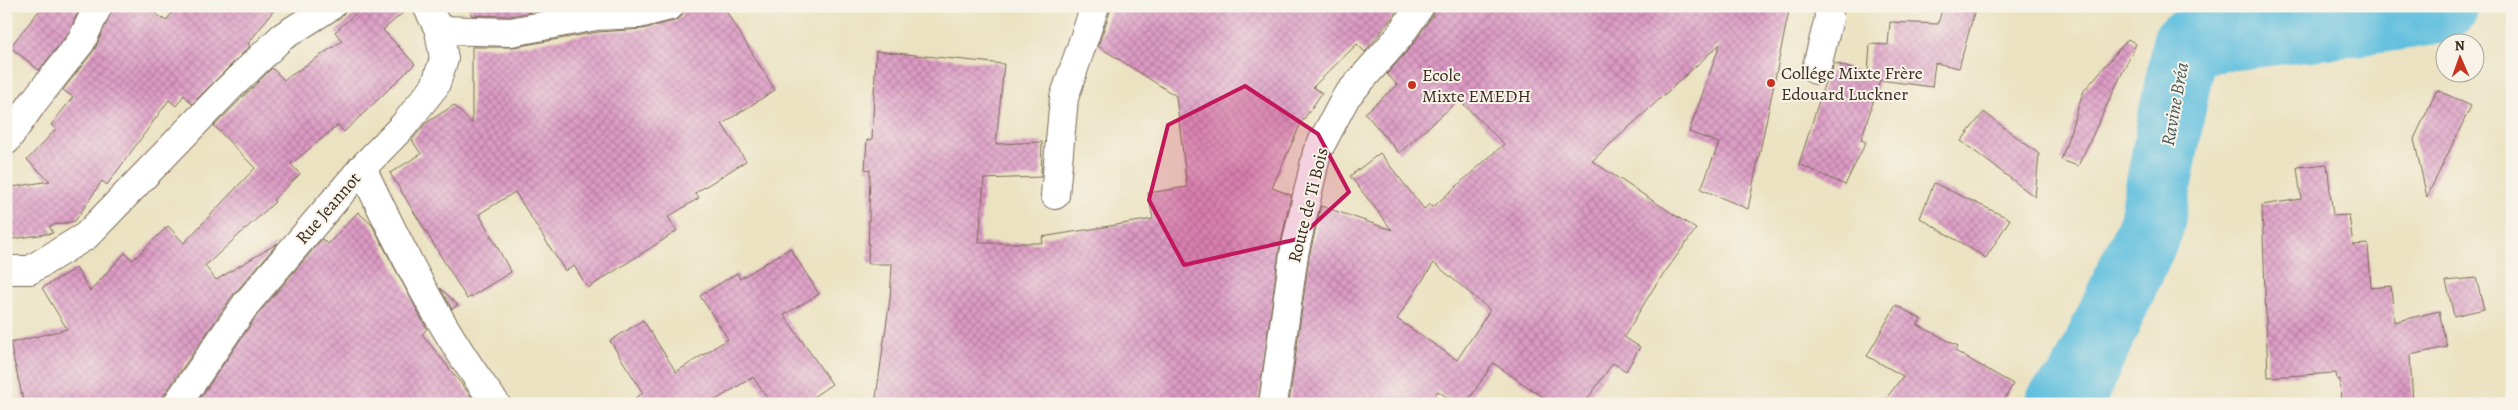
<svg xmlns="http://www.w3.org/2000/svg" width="2518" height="410" viewBox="0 0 2518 410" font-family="Alegreya,serif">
  <defs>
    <pattern id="building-cross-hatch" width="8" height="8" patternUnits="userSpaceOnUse" patternTransform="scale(1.25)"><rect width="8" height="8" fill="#dd9ac5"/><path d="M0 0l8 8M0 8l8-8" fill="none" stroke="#b47e9f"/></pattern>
  </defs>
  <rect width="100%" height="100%" fill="#f7f3e8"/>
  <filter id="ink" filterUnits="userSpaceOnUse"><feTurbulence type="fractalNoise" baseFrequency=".02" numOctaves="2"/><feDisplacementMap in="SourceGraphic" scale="10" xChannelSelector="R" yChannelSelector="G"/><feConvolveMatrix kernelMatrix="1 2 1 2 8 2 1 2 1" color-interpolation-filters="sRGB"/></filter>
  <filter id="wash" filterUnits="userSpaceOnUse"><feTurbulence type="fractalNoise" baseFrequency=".0096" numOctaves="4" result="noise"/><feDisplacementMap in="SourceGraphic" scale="20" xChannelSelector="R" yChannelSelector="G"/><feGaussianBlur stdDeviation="1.12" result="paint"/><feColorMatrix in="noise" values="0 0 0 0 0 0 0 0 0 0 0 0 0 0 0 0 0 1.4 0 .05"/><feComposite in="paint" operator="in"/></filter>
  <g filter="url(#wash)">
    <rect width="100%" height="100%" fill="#ebe2c1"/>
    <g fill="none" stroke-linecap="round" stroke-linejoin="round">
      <!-- river -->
      <path stroke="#60bfde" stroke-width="66" d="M2058,404l21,-20 72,-158 34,-183 210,-25 39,-6 12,-6"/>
    </g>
    <g id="blocks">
      <!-- building -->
      <g fill="url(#building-cross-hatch)" fill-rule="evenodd">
        <path d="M43,6h38l-13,28 -29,36 -29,-23z"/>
        <path d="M113,6h32l21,15 11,-15h100l-29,38 2,2 -58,58 -8,-9 -8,11 -7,-6 -62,85 -5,-4 -27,40 -26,5 4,7 -47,7v-52l44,-7 -23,-21 29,-31 -5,-4 22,-28 -10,-7 32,-41z"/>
        <path d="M382,6h29l-28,24 32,34 -71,68 -6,-7 -47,39 9,10 -27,26 2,2 -70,64 11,14 62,-37 -45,52 -69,100 -2,9h-138l-14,-61 57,-14 -25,-41 34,-20 14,23 35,-38 8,7 35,-34 16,17 71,-75 -41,-42 58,-58 12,12 58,-39 -7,-9 21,-19z"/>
        <path d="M471,6h59l1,6 -21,4 -39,-1z"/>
        <path d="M685,6h38l52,84 -53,34 24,37 -51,32 4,5 -31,19 9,14 -89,57 -14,-22 -9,5 -50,-79 -36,22 32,58 -44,27 -77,-126 31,-19 -9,-14 14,-17 28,-18 18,19v-77h42l84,-15 45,-3 31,-8 7,-4z"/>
        <path d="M1112,6h146l3,3 2,-3h138l-36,46 -8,-8 -44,43 9,6 -21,30 -29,65 19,7 -12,57 -21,152h-383l15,-105 2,-35h-24l2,-94 -5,-1 2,-29h5l4,-89 128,13 -8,80 46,-2 -1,35 -57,2 -5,64h64l-1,-6 111,-18 -5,-26 39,-6 -11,-91 -78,-50z"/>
        <path d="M1435,6h355l-42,203 -47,-20 18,-46 -30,-11 31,-88 -128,117 104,68 -43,60 -29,48 16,10 -14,24 -13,-8 -29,41h-31l-60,-41 -27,41h-9l-19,-13 -9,13h-140l20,-147 12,-51 71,24 -42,-54 30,-23 44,56 6,-5 3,3 71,-63 -45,-44 -60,53 -34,-40 32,-28 -10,-11 24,-27 22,-32zM1434,263l56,47 -33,50 -60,-41z"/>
        <path d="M1943,6h33l-17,62 -24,-5 -3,24 -52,-7 -19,60 5,2 -21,43 -46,-21 26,-82 6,-8 3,-11 34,11 2,-30 18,1 2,-23 48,2z"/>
        <path d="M2128,39l8,5 -58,122 -17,-6 22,-68z"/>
        <path d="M2437,90l34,16 -44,91 -13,-58z"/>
        <path d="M1984,112l55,42 -4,43 -74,-56z"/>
        <path d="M2327,164l6,52 16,-1 4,30 15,-1 3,44 20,-2 3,36 45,-11 8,36 -37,8 3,49h-72l-1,-25 -3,1 -1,-7 -68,4 -6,-172 39,-6 -4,-32z"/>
        <path d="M1934,183l76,36 -24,39 -66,-40z"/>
        <path d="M358,212l14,13 55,104 -5,5 55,70h-281l62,-90 64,-75 6,5z"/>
        <path d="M790,248l29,46 -35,21 48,69 -29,20h-32l-18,-27 -44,27h-83l17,-11 -33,-52 33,-21 33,52 52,-33 -28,-43 37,-23 3,6z"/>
        <path d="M2476,278l8,31 -30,7 -8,-35z"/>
        <path d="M440,288l18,17 -6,4z"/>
        <path d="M1896,305l25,14 -3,6 40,21 -3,5 58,33 -11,20h-120l21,-28 -36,-20z"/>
      </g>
    </g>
  </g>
  <g filter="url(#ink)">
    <use href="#blocks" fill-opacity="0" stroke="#796a57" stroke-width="1"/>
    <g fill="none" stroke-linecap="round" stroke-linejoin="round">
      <!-- street casing -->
      <g stroke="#796a57" stroke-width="30">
        <g id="street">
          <path d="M439,30l72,2 85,-16 43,-2 31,-8"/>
          <path d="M1816,70l13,-52 -1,-12"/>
          <path d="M6,141l29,-41 46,-58 17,-36"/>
          <path d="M362,168c39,82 79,163 134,236"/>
          <path d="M1055,195l9,-97 31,-92"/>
          <path d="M6,270h24l56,-34 142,-147 54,-52 49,-31"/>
          <path d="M177,404l69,-100 116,-136 41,-42 32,-40 9,-27 -5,-29 -12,-24"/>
          <path d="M1273,404l21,-150 23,-102 29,-55 52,-59 22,-32"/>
        </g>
      </g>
      <!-- street -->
      <use href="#street" stroke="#fff" stroke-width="28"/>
    </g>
  </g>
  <!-- marked area -->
  <path fill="#c2185b" fill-opacity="0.2" stroke="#c2185b" stroke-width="4" stroke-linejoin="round" d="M1245,86l73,48 31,58 -51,47 -114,26 -35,-65 19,-75z"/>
  <!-- markers -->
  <g fill="#c8321e" stroke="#f7f3e8" stroke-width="2">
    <circle cx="1771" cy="83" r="5"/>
    <circle cx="1412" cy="85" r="5"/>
  </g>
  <g text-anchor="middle" stroke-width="4" stroke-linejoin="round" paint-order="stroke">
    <!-- poi labels -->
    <g font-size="18" fill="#3b2a1e" stroke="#f7f3e8" text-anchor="start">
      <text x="1781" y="79">Collége Mixte Frère<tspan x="1781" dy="21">Edouard Luckner</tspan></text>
      <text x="1422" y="81">Ecole<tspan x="1422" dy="21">Mixte EMEDH</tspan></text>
    </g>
    <!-- street labels -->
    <g font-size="18" fill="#3b2a1e" stroke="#f7f3e8">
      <text transform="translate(1308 205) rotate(-76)" y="6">Route de Ti Bois</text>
      <text transform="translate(328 208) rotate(-49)" y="6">Rue Jeannot</text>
    </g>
    <!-- water labels -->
    <g font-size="19" font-style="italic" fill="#465758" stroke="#f7f3e8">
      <text transform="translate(2174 104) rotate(-80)" y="7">Ravine Bréa</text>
    </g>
  </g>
  <!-- margin -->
  <rect width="2518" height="410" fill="none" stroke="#f7f3e8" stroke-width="25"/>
  <!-- north arrow -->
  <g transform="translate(2460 58) rotate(358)"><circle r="24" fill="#f7f3e8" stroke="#aca397"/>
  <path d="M0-4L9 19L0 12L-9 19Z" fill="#c8321e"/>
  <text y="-8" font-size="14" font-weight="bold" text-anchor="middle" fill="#3b2a1e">N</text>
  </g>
</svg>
